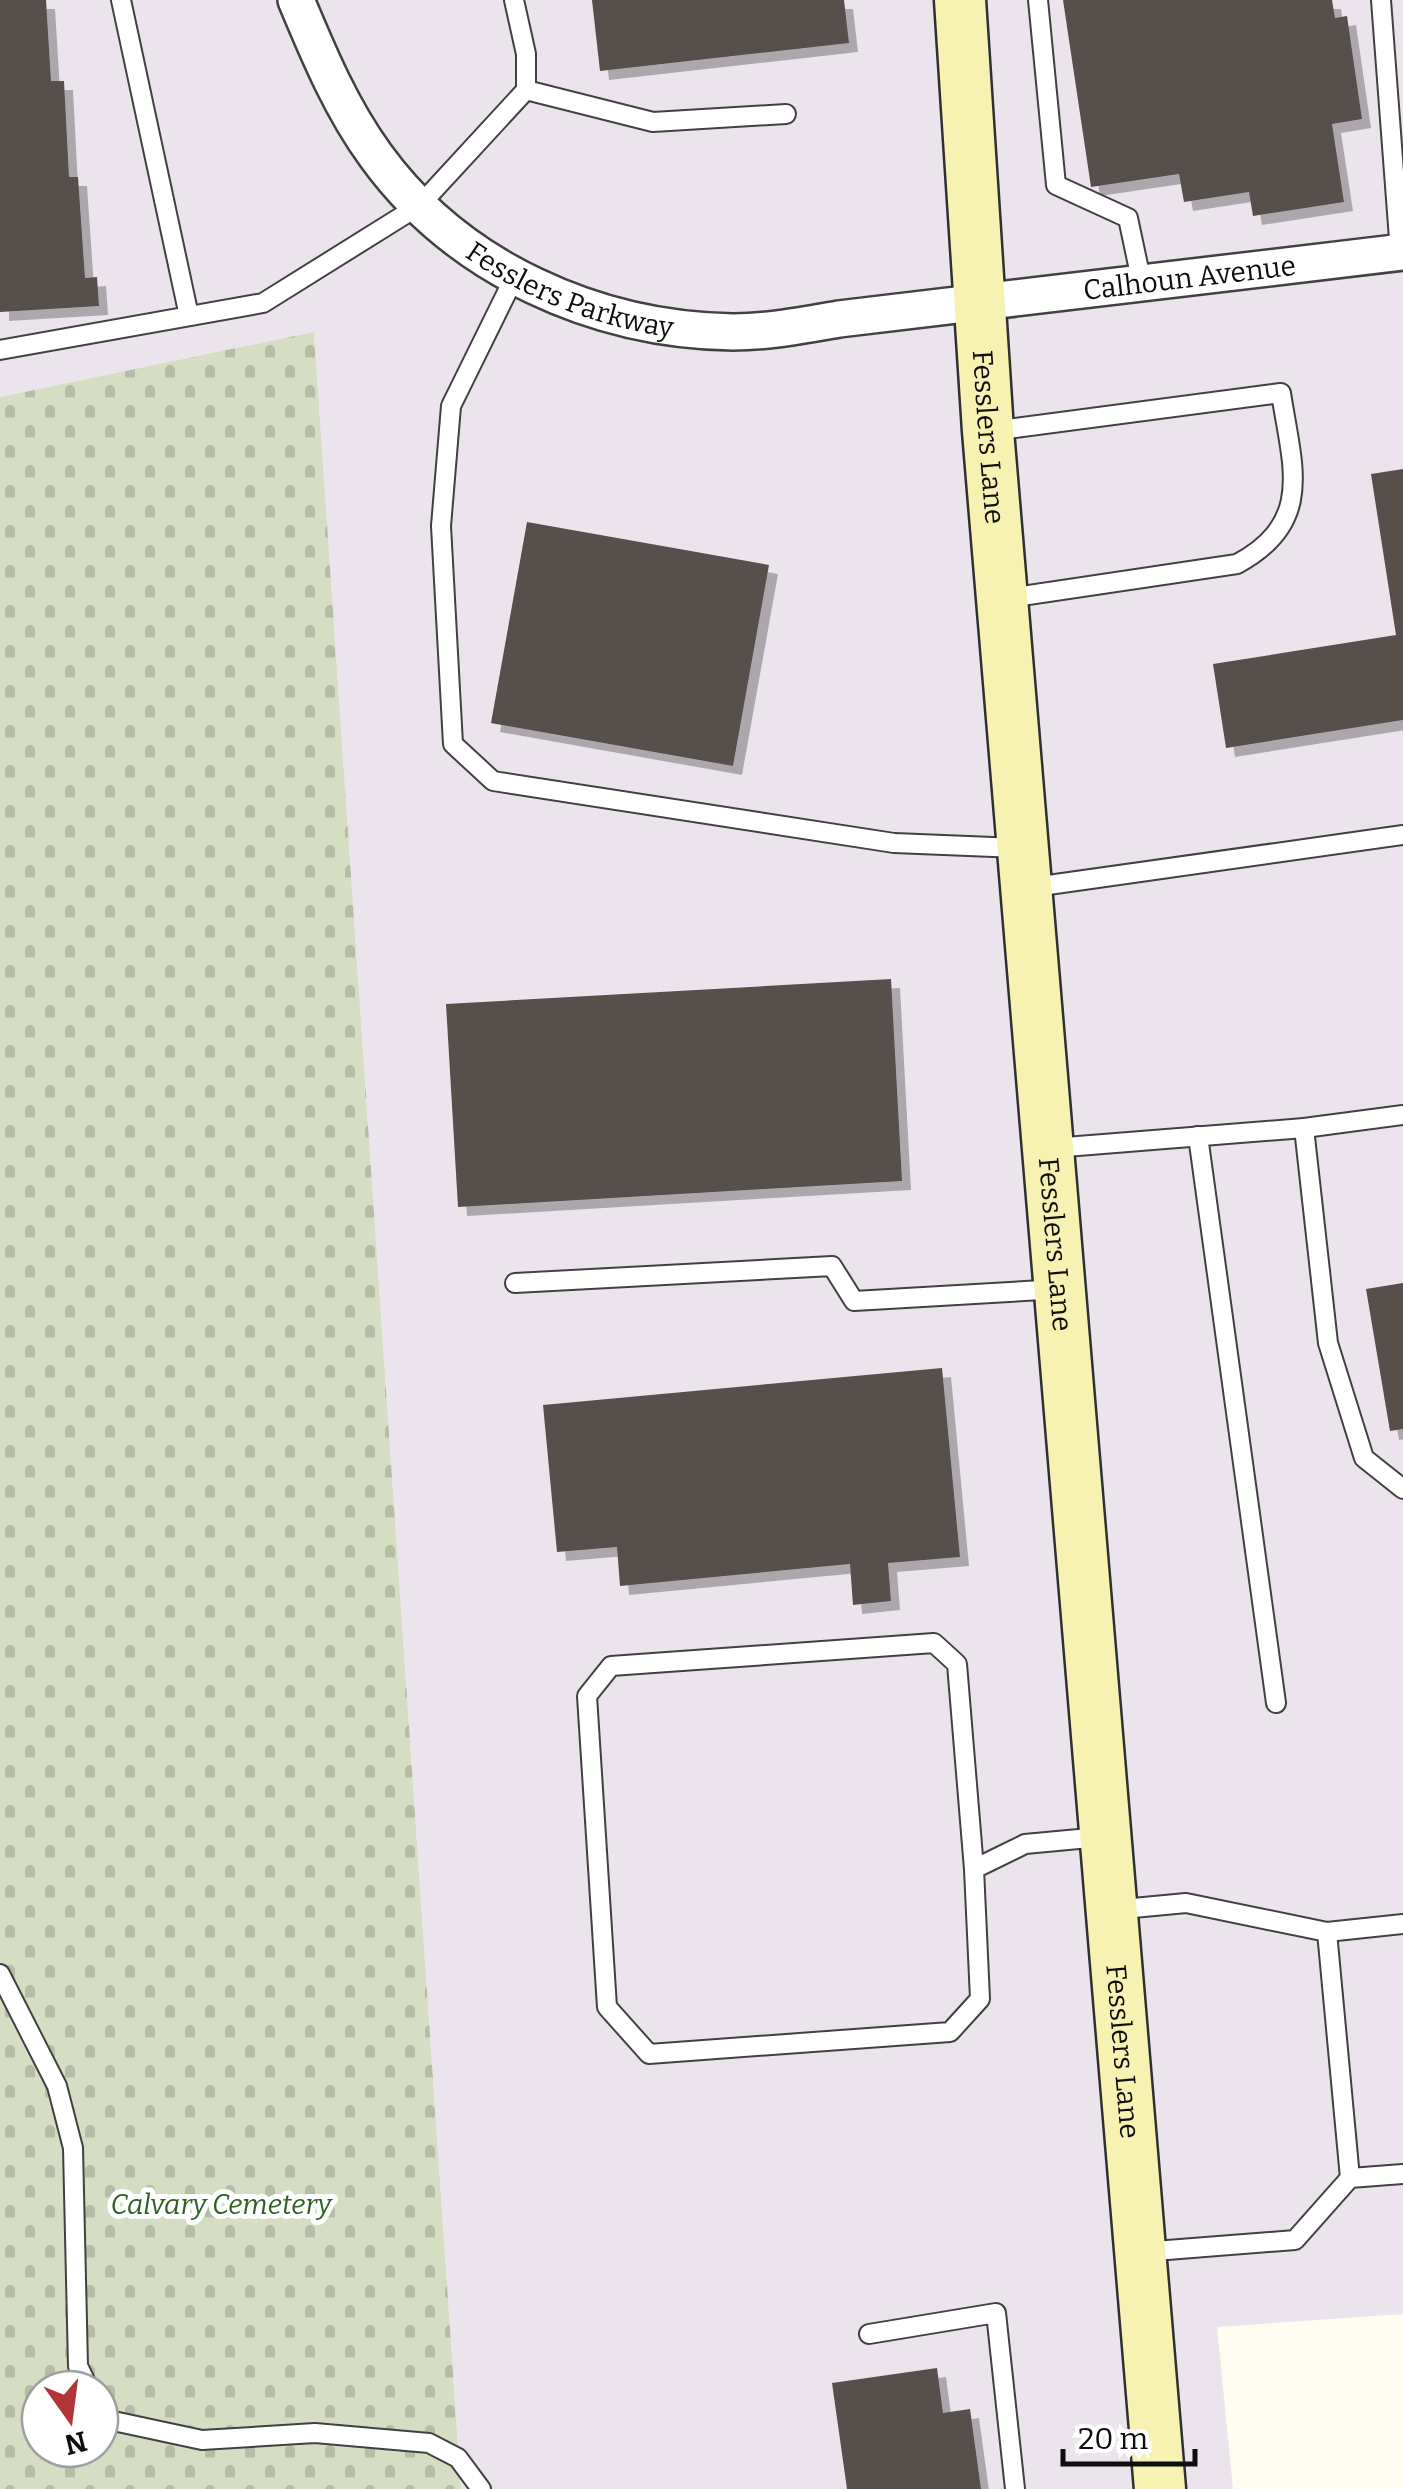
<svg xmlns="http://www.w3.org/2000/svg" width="1403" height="2489" viewBox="0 0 1403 2489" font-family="Bitter,serif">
  <defs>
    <pattern id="cemetery-stones" width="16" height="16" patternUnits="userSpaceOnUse" patternTransform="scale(2.5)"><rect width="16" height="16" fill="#d5dec3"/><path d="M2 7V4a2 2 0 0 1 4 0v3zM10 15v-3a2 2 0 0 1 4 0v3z" fill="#b6bda6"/></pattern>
    <filter id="shadow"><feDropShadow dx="9" dy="9" stdDeviation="0" flood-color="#0004"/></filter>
  </defs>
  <rect width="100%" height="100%" fill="#fefbf1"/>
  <!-- industrial -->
  <path fill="#ebe4ec" d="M0,0h1403v2314l-186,13 16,162h-772l-147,-2156 -314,64z"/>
  <!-- cemetery -->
  <path fill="url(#cemetery-stones)" fill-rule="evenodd" d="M314,332l147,2157h-461v-2092zM40,2389h60v60h-60z"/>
  <!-- building -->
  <g fill="#56504c" filter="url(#shadow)">
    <path d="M0,0h46l5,81h13l5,96h9l7,101 12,-1 2,29 -99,6z"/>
    <path d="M592,0h252l5,43 -249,28z"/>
    <path d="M1063,0h269l3,18 12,-2 15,103 -30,5 12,78 -91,14 -4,-24 -65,10 -5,-28 -88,13z"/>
    <path d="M1403,469v251l-177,28 -13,-84 183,-29 -25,-161z"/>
    <path d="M527,522l242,43 -36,201 -242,-43z"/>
    <path d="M891,979l11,202 -444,26 -12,-203z"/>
    <path d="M1403,1283v146l-13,2 -24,-142z"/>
    <path d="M942,1368l18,189 -72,6 3,38 -38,4 -3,-41 -230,22 -3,-39 -60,5 -14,-147z"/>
    <path d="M937,2368l6,45 27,-4 11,80h-134l-15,-106z"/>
  </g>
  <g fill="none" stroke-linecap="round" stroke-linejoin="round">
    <!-- service casing -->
    <g stroke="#414141" stroke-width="22">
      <g id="service">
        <path d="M121,0l68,316"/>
        <path d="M1038,0l18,185 72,33 14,66"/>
        <path d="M1381,0l19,252"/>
        <path d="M526,90l127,32 133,-8"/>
        <path d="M515,276l-64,130 -10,120 12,218 40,37 401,62 124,5"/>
        <path d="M0,350l263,-47 157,-98 106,-115v-36l-12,-54"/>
        <path d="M992,431l289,-38c11,73 34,129 -44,171l-229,34"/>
        <path d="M1027,888l376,-53"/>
        <path d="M1304,1128l24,215 36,115 39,31"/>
        <path d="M1198,1136l78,567"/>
        <path d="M1053,1148l251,-20 99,-13"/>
        <path d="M515,1283l317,-17 22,35 205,-12"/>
        <path d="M974,1869l-17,-205 -23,-21 -323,23 -24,30 20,311 42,47 301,-22 30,-33 -6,-130 51,-25 75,-7"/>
        <path d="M1112,1910l74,-7 141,29 76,-8"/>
        <path d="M1327,1932l23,246"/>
        <path d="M0,1974l57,112 16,62 5,218 11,23"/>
        <path d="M1142,2252l153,-12 55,-62 53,-4"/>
        <path d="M869,2334l127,-21 19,176"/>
        <path d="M100,2410l4,9 98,21 113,-7 114,10 29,15 23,31"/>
      </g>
    </g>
    <!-- minor casing -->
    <g stroke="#414141" stroke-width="40">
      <g id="minor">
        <path id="s1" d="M296,0c23,55 45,108 80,156 82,113 220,174 357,176 36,0 71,-7 106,-13l564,-67"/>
      </g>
    </g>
    <!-- secondary casing -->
    <g stroke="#303030" stroke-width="55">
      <g id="secondary">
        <path id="s2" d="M960,0l28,431 172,2058"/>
      </g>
    </g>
    <!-- service -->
    <use href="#service" stroke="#fff" stroke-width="18"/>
    <!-- minor -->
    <use href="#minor" stroke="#fff" stroke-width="35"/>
    <!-- secondary -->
    <use href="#secondary" stroke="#f7f1b2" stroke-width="50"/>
  </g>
  <g text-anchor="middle" stroke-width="10" stroke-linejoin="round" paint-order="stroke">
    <!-- street labels -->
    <g font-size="28" fill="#0e0e0e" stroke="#fff">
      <text dy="10" stroke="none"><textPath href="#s1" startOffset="1048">Calhoun Avenue</textPath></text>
      <text dy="10" stroke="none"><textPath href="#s1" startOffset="418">Fesslers Parkway</textPath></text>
      <text dy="10" stroke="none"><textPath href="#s2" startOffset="438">Fesslers Lane</textPath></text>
      <text dy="10" stroke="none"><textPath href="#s2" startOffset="1248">Fesslers Lane</textPath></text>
      <text dy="10" stroke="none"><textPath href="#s2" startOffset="2058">Fesslers Lane</textPath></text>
    </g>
    <!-- park labels -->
    <g font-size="28" font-style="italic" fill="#2f6025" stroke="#fff">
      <text x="221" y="2214">Calvary Cemetery</text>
    </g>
  </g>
  <!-- north arrow -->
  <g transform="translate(70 2419) rotate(166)"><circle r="48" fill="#ffffff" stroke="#9f9f9f" stroke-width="2.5"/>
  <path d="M0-8L18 38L0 25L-18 38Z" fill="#b13436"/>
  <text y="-15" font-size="28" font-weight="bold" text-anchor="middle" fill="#0e0e0e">N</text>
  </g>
  <!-- scale -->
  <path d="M1063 2449v15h132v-15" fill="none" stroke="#0e0e0e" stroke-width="5"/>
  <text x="1078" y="2449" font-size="30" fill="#0e0e0e" stroke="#ffffff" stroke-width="8" paint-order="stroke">20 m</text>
</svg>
